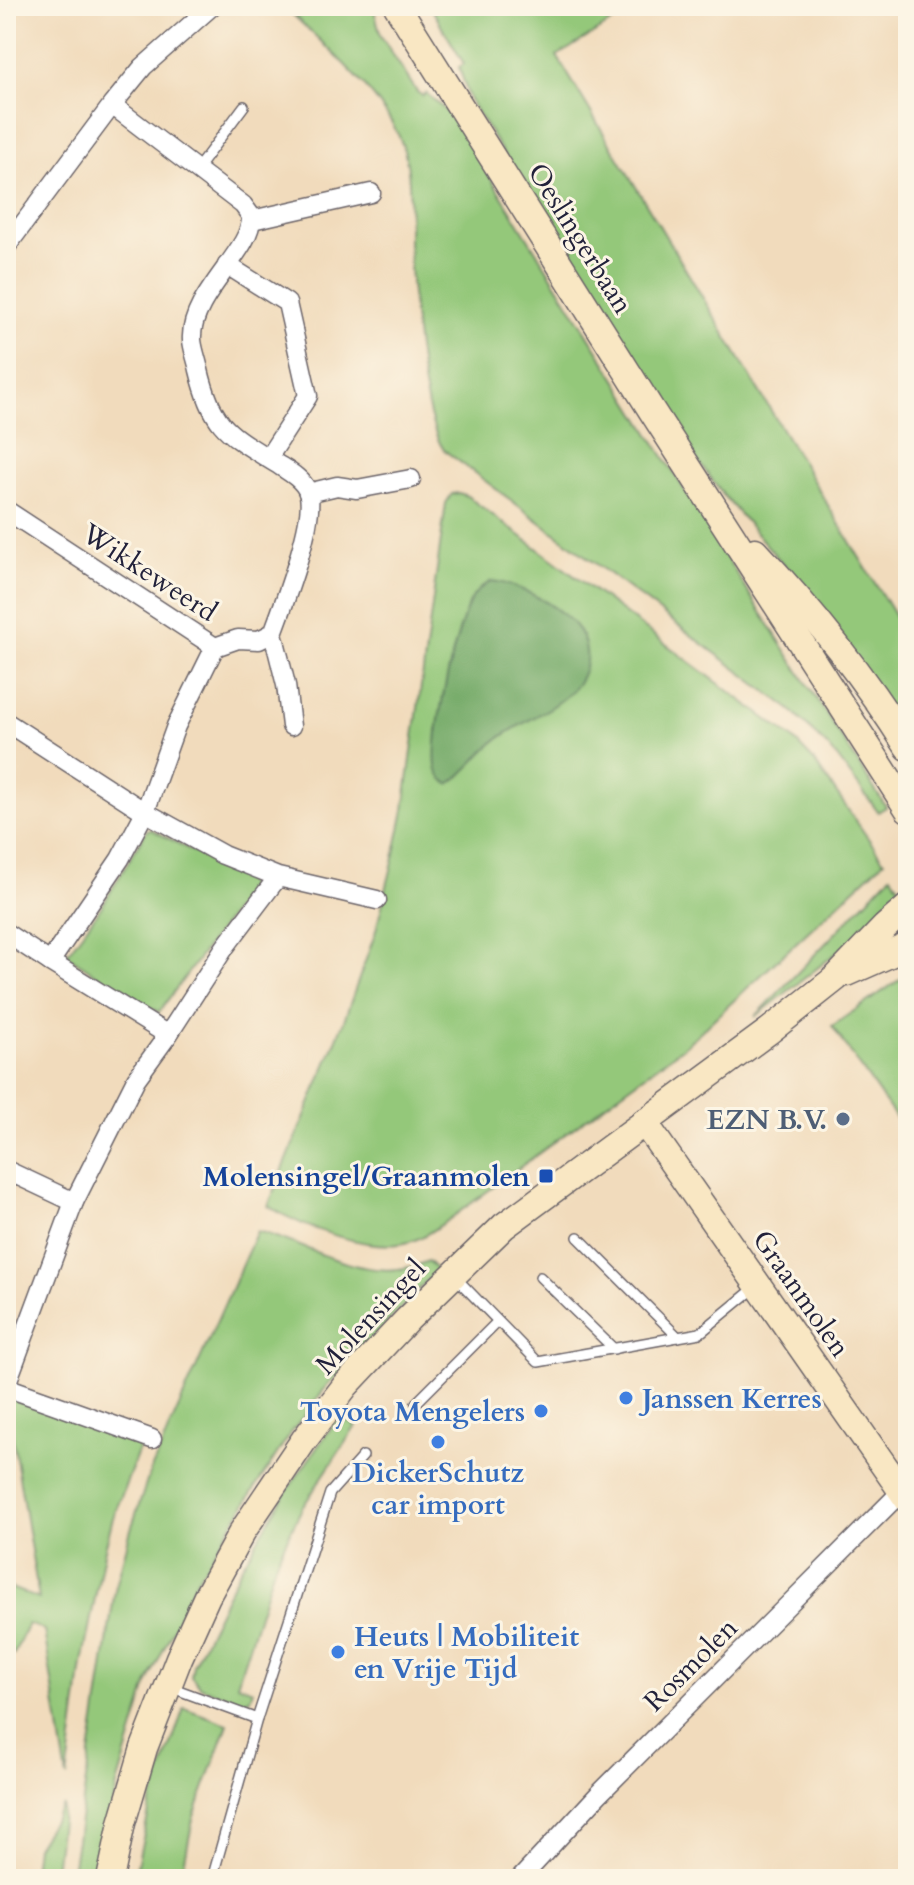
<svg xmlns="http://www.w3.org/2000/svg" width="914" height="1885" viewBox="0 0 914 1885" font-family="Cardo,serif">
  <rect width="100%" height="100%" fill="#fcf5e5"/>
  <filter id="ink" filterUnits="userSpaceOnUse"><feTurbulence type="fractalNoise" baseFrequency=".0125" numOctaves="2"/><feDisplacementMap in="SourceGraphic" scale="16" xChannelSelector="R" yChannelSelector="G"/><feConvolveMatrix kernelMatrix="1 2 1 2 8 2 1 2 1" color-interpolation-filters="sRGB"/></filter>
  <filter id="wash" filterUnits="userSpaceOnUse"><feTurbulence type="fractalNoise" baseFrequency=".006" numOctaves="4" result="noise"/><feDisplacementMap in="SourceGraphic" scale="32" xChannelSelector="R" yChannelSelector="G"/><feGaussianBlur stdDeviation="1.8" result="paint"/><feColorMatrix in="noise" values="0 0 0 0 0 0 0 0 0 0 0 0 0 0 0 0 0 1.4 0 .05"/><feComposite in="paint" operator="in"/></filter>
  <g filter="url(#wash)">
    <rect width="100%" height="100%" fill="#f1dbbc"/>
    <!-- green -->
    <g fill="#94c87a" stroke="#5b755a" stroke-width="2" fill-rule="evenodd">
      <path d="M284,6h89l8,30 36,56 6,4 3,-3 26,23 291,468 143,223 -8,5 -45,-60 -42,-42 -347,-260c-23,-31 -34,-166 -35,-209 0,-29 3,-63 -5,-91 -15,-52 -82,-106 -120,-144z"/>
      <path d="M430,6h208l-81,50 351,582v96l-92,-132 -92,-106 -27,-36 -227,-359 -11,-34 5,-3z"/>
      <path d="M459,493l8,3 325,242 22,23 70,100 -198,184 -239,176c-10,6 -21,15 -32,19 -38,16 -114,-13 -147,-34l74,-180 33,-92 19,-76 10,-48 42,-307 6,-9zM437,730l72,1 -27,20 -23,26 -21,-4 -2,-15z"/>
      <path d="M151,829l94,50 3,5 -2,10 -87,118 -17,-8 -76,-49 36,-49 45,-76z"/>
      <path d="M891,875l11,15 -7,8 4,6 -144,113z"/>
      <path d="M908,974v161l-76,-109z"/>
      <path d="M257,1231c55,14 113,57 171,30l9,9 -110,116 -40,52 -92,145 -48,101 -30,101 -20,94h-26l44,-289 16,-61 19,-57z"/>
      <path d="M6,1397l135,47 -29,77 -8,32 -22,110 -15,115 -23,-148 -16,-6 -14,30 -8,-4v-64l33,13z"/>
      <path d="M345,1420l11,6 -54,82 -26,53 -39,123 16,6 -3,8 -7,4 -42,-15 -10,-11 2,-11 45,-92 48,-81 49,-70z"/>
      <path d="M184,1708l44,16 -35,95 -12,60h-47l18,-81z"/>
      <path d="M63,1805l-9,74h-22l4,-32z"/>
    </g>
    <!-- forest -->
    <path fill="#77ac6a" stroke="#4c6752" stroke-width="2" d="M492,581c24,3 52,18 71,33 35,28 29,66 -7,90 -18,13 -39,21 -58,35 -18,13 -30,33 -49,45 -5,-3 -10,-7 -12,-13 -8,-27 19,-144 33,-169 5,-11 12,-15 22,-21z"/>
  </g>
  <g filter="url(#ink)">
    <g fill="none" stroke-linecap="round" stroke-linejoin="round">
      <!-- lane casing -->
      <g stroke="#6a6368" stroke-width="12">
        <g id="lane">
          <path d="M197,169l47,-63"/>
          <path d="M578,1237l100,100"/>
          <path d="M455,1277l83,85 162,-29 57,-47"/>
          <path d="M540,1277l74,72"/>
          <path d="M416,1403l81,-81"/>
          <path d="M170,1687l87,32"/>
          <path d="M212,1879l45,-160 73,-226 33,-37"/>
        </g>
      </g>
      <!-- street casing -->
      <g stroke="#6a6368" stroke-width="21">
        <g id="street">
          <path d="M112,105l131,100 8,11c3,33 -62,80 -59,124 1,10 5,20 7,30 14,59 29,63 78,94 11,7 26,15 31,28 9,25 -25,114 -35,141"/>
          <path d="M252,220l119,-27"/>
          <path d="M6,247l106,-142 31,-38 69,-61"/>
          <path d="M227,265l60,38 21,93 -40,62"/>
          <path d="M308,493l29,-7 20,3 54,-10"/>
          <path d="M6,510l209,137 23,-8 21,1 14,-7 13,52 5,41"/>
          <path d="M6,722l139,90 31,-86 39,-79"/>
          <path d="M278,877l-53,70 -57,88 -118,-73 70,-103 25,-47 78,43 55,22 99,23"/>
          <path d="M6,933l44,29"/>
          <path d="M6,1170l68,32"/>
          <path d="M6,1385l68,-183 62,-123 32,-44"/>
          <path d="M6,1387l146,52"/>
          <path d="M520,1879l78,-84 304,-304"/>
        </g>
      </g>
      <!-- secondary casing -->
      <g stroke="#6a6368" stroke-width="29">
        <g id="secondary">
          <path d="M397,6l255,405 256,398"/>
          <path d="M755,551c58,61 108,125 153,196"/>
          <path d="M847,973l61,-27"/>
          <path d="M644,1122l264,378"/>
          <path d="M110,1879l12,-56 22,-75 35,-90 28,-62 35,-64 62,-92 42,-55 62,-66 96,-93 265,-195 67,-53 49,-51 23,-20"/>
        </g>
      </g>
      <!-- lane -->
      <use href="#lane" stroke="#fff" stroke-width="9"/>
      <!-- street -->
      <use href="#street" stroke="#fff" stroke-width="18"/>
      <!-- secondary -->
      <use href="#secondary" stroke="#f9e7c3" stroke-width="26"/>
    </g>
  </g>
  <!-- markers -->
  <circle fill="#5c6f8a" stroke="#fcf5e5" stroke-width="3" cx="843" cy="1119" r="8"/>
  <rect fill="#1a4fb4" stroke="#fcf5e5" stroke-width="3" x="538" y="1168" width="16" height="16" rx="4"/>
  <g fill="#3f7fe0" stroke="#fcf5e5" stroke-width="3">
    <circle cx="626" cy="1398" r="8"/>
    <circle cx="541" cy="1411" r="8"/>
    <circle cx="438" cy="1442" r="8"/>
    <circle cx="338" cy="1652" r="8"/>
  </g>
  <g text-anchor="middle" stroke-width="6" stroke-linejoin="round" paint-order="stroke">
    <!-- street labels -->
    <g font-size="28" fill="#22223b" stroke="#fcf5e5">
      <text transform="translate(581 238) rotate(58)" y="10">Oeslingerbaan</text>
      <text transform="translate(150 572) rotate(33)" y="10">Wikkeweerd</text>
      <text transform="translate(802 1293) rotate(55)" y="10">Graanmolen</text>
      <text transform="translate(370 1316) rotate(-47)" y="10">Molensingel</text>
      <text transform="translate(690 1664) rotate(-45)" y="10">Rosmolen</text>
    </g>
    <!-- service labels -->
    <g font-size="28" font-weight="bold" fill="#4e5e75" stroke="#fcf5e5" text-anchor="end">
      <text x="827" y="1129">EZN B.V.</text>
    </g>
    <!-- transit labels -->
    <g font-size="28" font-weight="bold" fill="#164399" stroke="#fcf5e5" text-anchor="end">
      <text x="530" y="1186">Molensingel/Graanmolen</text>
    </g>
    <!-- shop labels -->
    <g font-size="28" font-weight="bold" fill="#366cbe" stroke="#fcf5e5" text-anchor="start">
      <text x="642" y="1408">Janssen Kerres</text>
      <text x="525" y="1421" text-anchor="end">Toyota Mengelers</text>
      <text x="438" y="1482" text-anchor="middle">DickerSchutz<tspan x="438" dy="32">car import</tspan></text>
      <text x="354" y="1646">Heuts | Mobiliteit<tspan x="354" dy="32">en Vrije Tijd</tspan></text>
    </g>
  </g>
  <!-- margin -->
  <rect width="914" height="1885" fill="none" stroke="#fcf5e5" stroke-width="32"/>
</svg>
